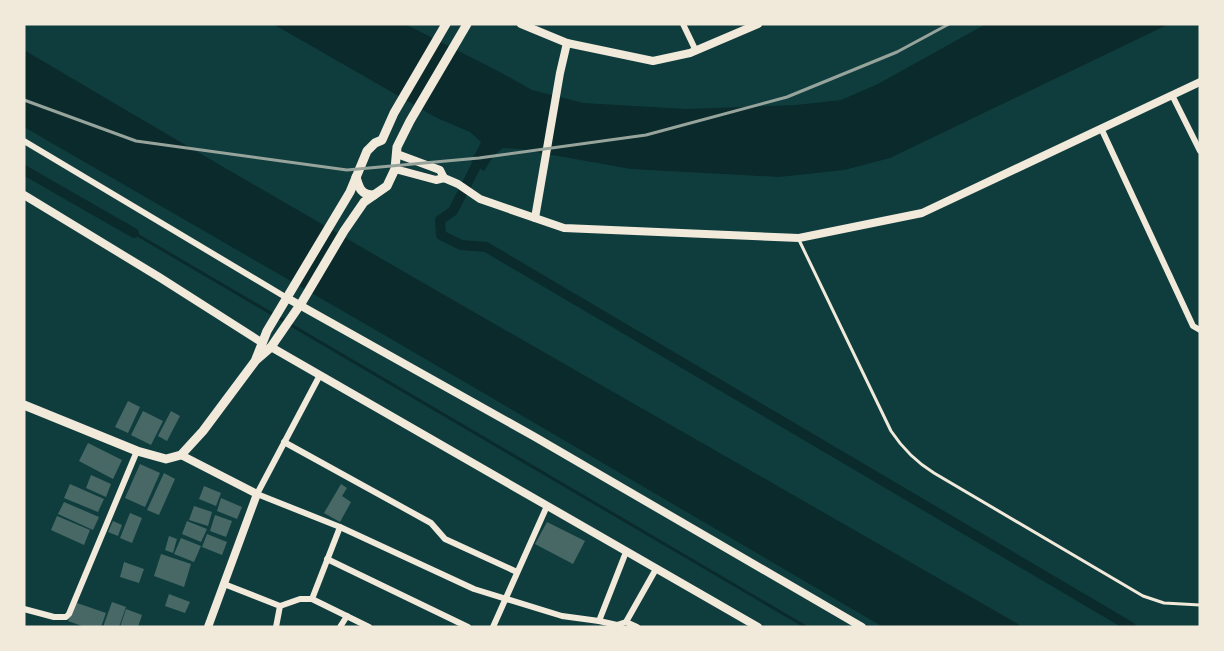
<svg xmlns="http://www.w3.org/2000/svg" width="1224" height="651" viewBox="0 0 1224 651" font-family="Merriweather,serif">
  <rect width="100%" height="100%" fill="#0f3d3e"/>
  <!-- water -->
  <g fill="#0a2a2b">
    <path d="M273,24h132l93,47 34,19 51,13 103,6 110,-4 45,-5 37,-16 108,-60h183l-279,134 -46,12 -65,7 -148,-8 -112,-20 -16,-1 -9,7 -10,16 -13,-9 10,-20 -11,-10 -33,-14z"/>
    <path d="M24,50c331,196 666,385 999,577h-140l-497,-291 -362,-209z"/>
  </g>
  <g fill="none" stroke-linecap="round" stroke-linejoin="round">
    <!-- stream -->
    <path stroke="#0a2a2b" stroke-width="3" d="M134,233l672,394"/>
    <!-- canal -->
    <g stroke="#0a2a2b" stroke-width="10">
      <path d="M476,166l-23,45 -13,9 1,15 20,10 25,2 645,380"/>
      <path d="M24,170l110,63"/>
    </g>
  </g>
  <!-- building -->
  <g fill="#486865">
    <path d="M128,401l12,6 -12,26 -13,-6z"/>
    <path d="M143,411l20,10 -12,24 -20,-10z"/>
    <path d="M171,411l9,5 -13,25 -9,-5z"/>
    <path d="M88,443l34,17 -9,19 -34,-18z"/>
    <path d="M140,464l20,9 -15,34 -20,-9z"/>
    <path d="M164,473l11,6 -16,36 -12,-5z"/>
    <path d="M91,475l20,9 -5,13 -20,-9z"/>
    <path d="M70,484l34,15 -6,13 -34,-14z"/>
    <path d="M341,484l6,4 -5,8 9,6 -11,20 -16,-9z"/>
    <path d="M204,486l17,7 -5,13 -17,-7z"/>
    <path d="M221,498l21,9 -5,12 -20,-8z"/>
    <path d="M64,502l35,15 -6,13 -35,-16z"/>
    <path d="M194,506l18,6 -4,14 -19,-6z"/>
    <path d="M130,513l12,5 -10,25 -12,-5z"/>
    <path d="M215,515l17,6 -6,16 -16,-6z"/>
    <path d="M57,516l33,14 -6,15 -33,-15z"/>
    <path d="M113,521l9,4 -4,11 -10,-4z"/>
    <path d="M187,521l20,8 -6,13 -19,-8z"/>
    <path d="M547,522l38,19 -12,23 -38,-20z"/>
    <path d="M207,534l20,8 -5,13 -20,-8z"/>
    <path d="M169,536l8,3 -4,14 -8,-3z"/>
    <path d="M181,538l20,8 -7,16 -20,-8z"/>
    <path d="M161,554l30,10 -7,23 -30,-11z"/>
    <path d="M124,562l20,7 -5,14 -19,-6z"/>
    <path d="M169,594l21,8 -5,11 -20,-7z"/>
    <path d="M112,602l14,5 -7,20h-16z"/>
    <path d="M77,603l29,10 -5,14h-16l-17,-6z"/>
    <path d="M126,609l16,6 -4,12h-18z"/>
  </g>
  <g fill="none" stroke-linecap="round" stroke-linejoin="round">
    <!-- service -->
    <path stroke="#f1e9da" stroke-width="3" d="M799,240l92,191c12,18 25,31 43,42l209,123 21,7 36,2"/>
    <!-- minor -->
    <g stroke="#f1e9da" stroke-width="6">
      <path d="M683,24l13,27"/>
      <path d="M1172,95l28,56"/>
      <path d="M1101,128l92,198 7,4"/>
      <path d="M24,141l263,157"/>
      <path d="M320,375l-63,119 83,33 134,62 88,27 37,5 27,-69"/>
      <path d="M284,442l147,81 14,16 72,33"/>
      <path d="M327,559l141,68"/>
      <path d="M224,584l56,22 -4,21"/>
      <path d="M312,599l28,-72"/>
      <path d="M280,606l20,-7h12l57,28"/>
      <path d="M24,609l30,8h12l3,-3 68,-163"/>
      <path d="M599,621l18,4 9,-3 30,-53"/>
      <path d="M626,622l11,5"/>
      <path d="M340,627l7,-11"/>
      <path d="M493,627l54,-121"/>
    </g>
    <!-- tertiary -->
    <g stroke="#f1e9da" stroke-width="8">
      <path d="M521,24l46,19 86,18 37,-8 68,-29"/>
      <path d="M397,154l43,16 4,8"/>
      <path d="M395,169l41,11 8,-2 14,6 22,15 84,29 235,10 123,-25 278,-131"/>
      <path d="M24,195l135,82 102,65"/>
      <path d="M535,218l25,-145 7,-30"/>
      <path d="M287,298l248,139 327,190"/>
      <path d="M271,347l487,280"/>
      <path d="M181,455l76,39 -49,133"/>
    </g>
    <!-- secondary -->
    <g stroke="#f1e9da" stroke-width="9">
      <path d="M356,177c3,11 5,18 18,18"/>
      <path d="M256,359l11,-28 83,-139 17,-41 8,-8 7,-3 12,-27 52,-89"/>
      <path d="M24,405l113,46 29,8 15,-4 22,-24 53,-71 15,-13 31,-45 42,-71 20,-29 23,-16 8,-17 2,-22 13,-26 57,-97"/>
    </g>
    <!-- rail -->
    <path stroke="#97a49c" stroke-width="3" d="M24,100l112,41 211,29 132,-12 167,-23 141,-38 110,-45 52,-28"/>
  </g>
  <!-- border -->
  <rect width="1224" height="651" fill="none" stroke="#f1e9da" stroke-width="51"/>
</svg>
